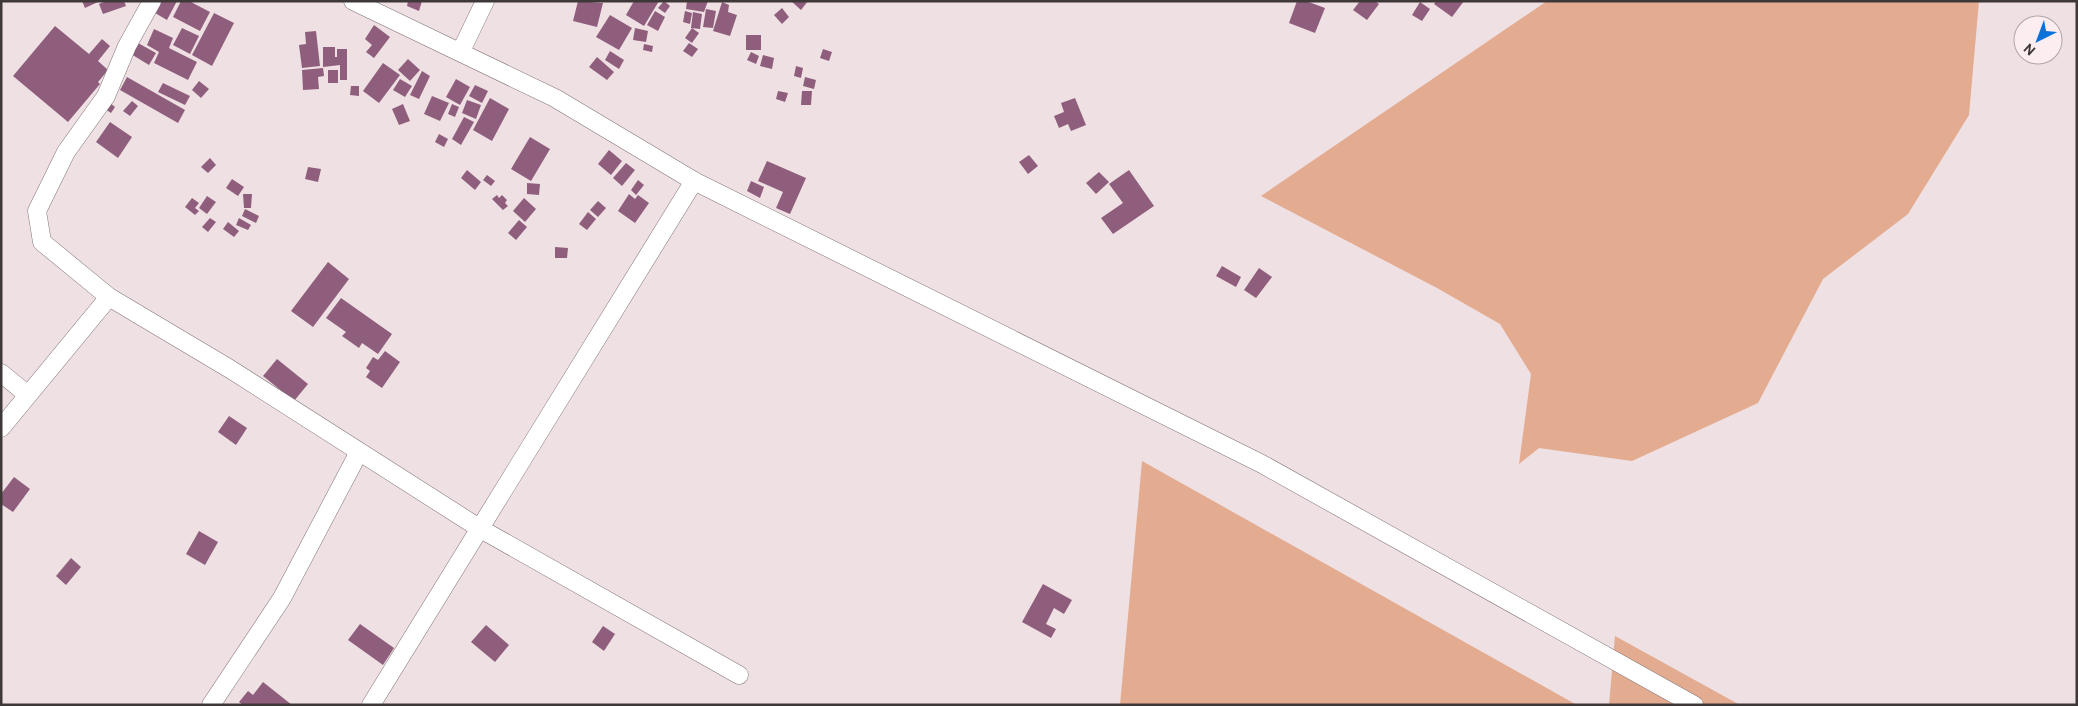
<svg xmlns="http://www.w3.org/2000/svg" width="2078" height="706" viewBox="0 0 2078 706" font-family="Overpass,sans-serif">
  <rect width="100%" height="100%" fill="#efe0e3"/>
  <!-- green -->
  <g fill="#e3ab90">
    <path d="M1547,1h432l-10,114 -61,99 -85,65 -65,124 -126,58 -93,-13 -20,16 12,-90 -31,-50 -63,-36 -176,-92z"/>
    <path d="M1142,461l435,244h-457z"/>
    <path d="M1615,636l125,69h-131z"/>
  </g>
  <!-- building -->
  <g fill="#905e7d">
    <path d="M82,1h18l-15,7z"/>
    <path d="M106,1h18l2,5 -23,8 -4,-10z"/>
    <path d="M161,1h16l-10,19 -12,-7z"/>
    <path d="M181,1h8l21,11 -10,19 -27,-14z"/>
    <path d="M408,1h14l-3,10 -12,-5z"/>
    <path d="M578,1l25,2 -6,24 -24,-6z"/>
    <path d="M634,1h25l-15,25 -18,-11z"/>
    <path d="M664,1l6,5 -5,7 -7,-5z"/>
    <path d="M687,1h21l-4,11 -18,-3z"/>
    <path d="M791,1h17l-7,9z"/>
    <path d="M1297,1h9l19,7 -10,25 -26,-10z"/>
    <path d="M1360,1h15l4,3 -12,16 -14,-10z"/>
    <path d="M1436,1h28l-12,16 -18,-13z"/>
    <path d="M722,2l7,3 -1,7 9,3 -7,21 -17,-5z"/>
    <path d="M1420,2l10,7 -8,12 -10,-6z"/>
    <path d="M782,8l7,9 -7,7 -8,-9z"/>
    <path d="M706,9l10,2 -3,17 -10,-1z"/>
    <path d="M655,11l10,6 -7,14 -11,-6z"/>
    <path d="M685,11l7,2 -2,11 -7,-2z"/>
    <path d="M693,12l9,2 -2,15 -9,-1z"/>
    <path d="M214,13l20,10 -22,43 -20,-11z"/>
    <path d="M610,15l22,13 -13,22 -23,-13z"/>
    <path d="M374,25l16,12 -16,21 -8,-6 6,-7 -7,-6z"/>
    <path d="M55,26l34,28 13,-15 8,7 -12,15 10,9 -10,12 2,2 -32,38 -55,-46z"/>
    <path d="M182,28l17,8 -9,18 -17,-9z"/>
    <path d="M635,28l13,3 -2,11 -13,-2z"/>
    <path d="M692,28l7,5 -7,10 -7,-5z"/>
    <path d="M154,29l19,9 -4,10 28,14 -9,18 -34,-17 5,-11 -12,-7z"/>
    <path d="M316,31l4,35 -18,2 -3,-23 7,-1 -1,-12z"/>
    <rect x="746" y="35" width="15" height="15"/>
    <path d="M138,43l18,10 -7,12 -18,-11z"/>
    <path d="M689,43l9,6 -6,8 -9,-6z"/>
    <path d="M644,44l9,2 -1,6 -9,-2z"/>
    <path d="M323,47h12v10h2v-8h10v31h-7v-15l-17,2z"/>
    <path d="M823,49l9,3 -3,9 -9,-3z"/>
    <path d="M610,51l14,9 -5,9 -14,-9z"/>
    <path d="M751,52l8,4 -3,8 -9,-4z"/>
    <path d="M763,55l11,3 -2,11 -12,-3z"/>
    <path d="M597,57l17,15 -7,8 -18,-13z"/>
    <path d="M408,59l12,11 -10,11 -12,-11z"/>
    <path d="M383,63l17,12 -21,28 -16,-12z"/>
    <path d="M796,66l7,2 -2,10 -7,-2z"/>
    <path d="M323,68l1,8 -6,1 1,12 -16,1 -1,-20z"/>
    <rect x="328" y="70" width="10" height="13"/>
    <path d="M422,71l8,5 -11,23 -9,-4z"/>
    <path d="M127,77l58,33 -7,13 -58,-33z"/>
    <path d="M805,77l11,3 -2,9 -11,-3z"/>
    <path d="M400,79l12,7 -7,11 -12,-7z"/>
    <path d="M456,79l14,8 -10,18 -14,-8z"/>
    <path d="M199,81l10,8 -8,9 -9,-8z"/>
    <path d="M163,83l27,13 -5,9 -27,-13z"/>
    <path d="M475,85l13,6 -6,12 -13,-7z"/>
    <path d="M351,86h8v10l-9,-1z"/>
    <path d="M778,91l10,2 -3,9 -9,-3z"/>
    <path d="M802,91h10l-1,14h-10z"/>
    <path d="M432,96l17,7 -9,18 -16,-7z"/>
    <path d="M490,98l19,11 -17,32 -19,-11z"/>
    <path d="M1075,98l11,27 -15,6 -3,-7 -9,4 -5,-12 10,-4 -3,-9z"/>
    <path d="M467,100l14,5 -5,14 -14,-6z"/>
    <path d="M132,101l6,5 -8,10 -7,-5z"/>
    <path d="M110,103l5,4 -4,6 -6,-4z"/>
    <path d="M403,104l7,17 -11,4 -7,-16z"/>
    <path d="M452,104l7,3 -4,10 -7,-3z"/>
    <path d="M464,117l10,5 -13,23 -9,-6z"/>
    <path d="M110,122l22,15 -14,21 -22,-16z"/>
    <path d="M439,134l9,5 -4,8 -9,-5z"/>
    <path d="M530,137l20,12 -19,32 -20,-12z"/>
    <path d="M609,150l13,11 -11,14 -13,-11z"/>
    <path d="M1029,155l9,11 -10,8 -9,-12z"/>
    <path d="M210,158l6,7 -8,8 -7,-6z"/>
    <path d="M767,161l39,17 -16,36 -14,-6 7,-16 -25,-11z"/>
    <path d="M626,163l9,7 -13,16 -9,-8z"/>
    <path d="M308,167l13,2 -3,13 -13,-3z"/>
    <path d="M467,170l14,12 -6,8 -14,-12z"/>
    <path d="M1129,170l25,36 -41,28 -12,-16 22,-15 -14,-19z"/>
    <path d="M1099,172l10,10 -13,12 -10,-11z"/>
    <path d="M487,175l8,6 -4,5 -8,-6z"/>
    <path d="M232,179l12,8 -6,9 -12,-8z"/>
    <path d="M638,180l6,5 -8,10 -5,-5z"/>
    <path d="M751,181l13,6 -4,11 -13,-7z"/>
    <path d="M527,183l13,1 -1,11 -12,-1z"/>
    <path d="M243,194h9l-1,14h-7z"/>
    <path d="M629,194l6,5 3,-4 11,8 -14,20 -17,-12z"/>
    <path d="M497,195l2,3 3,-3 5,5 -2,3 3,3 -5,4 -11,-11z"/>
    <path d="M207,196l9,6 -9,12 -8,-6z"/>
    <path d="M192,198l7,5 -4,5 4,3 -4,4 -10,-8z"/>
    <path d="M524,198l12,11 -11,13 -12,-11z"/>
    <path d="M598,201l8,7 -8,9 -8,-7z"/>
    <path d="M245,209l14,7 -3,7 -14,-7z"/>
    <path d="M588,212l8,7 -9,11 -8,-6z"/>
    <path d="M210,218l6,4 -8,10 -6,-5z"/>
    <path d="M239,218l12,7 -3,5 -12,-5z"/>
    <path d="M519,220l8,7 -11,13 -8,-7z"/>
    <path d="M228,222l11,9 -5,6 -11,-8z"/>
    <path d="M555,247l13,1 -1,10h-12z"/>
    <path d="M328,262l21,17 -36,48 -22,-16z"/>
    <path d="M1222,266l19,11 -5,10 -20,-11z"/>
    <path d="M1259,268l13,9 -16,21 -12,-8z"/>
    <path d="M341,298l51,36 -14,20 -16,-11 -3,5 -17,-12 4,-4 -20,-14z"/>
    <path d="M385,351l15,11 -18,26 -16,-11 4,-6 -4,-3 7,-11 5,3z"/>
    <path d="M277,359l31,25 -14,17 -31,-25z"/>
    <path d="M229,416l18,12 -11,17 -18,-13z"/>
    <path d="M14,477l16,12 -17,23 -12,-8v-10z"/>
    <path d="M199,531l19,11 -13,23 -19,-11z"/>
    <path d="M71,558l10,9 -15,18 -10,-9z"/>
    <path d="M1043,584l29,16 -8,14 -10,-6 -8,16 10,5 -5,9 -29,-16z"/>
    <path d="M360,624l34,24 -11,17 -35,-25z"/>
    <path d="M486,625l23,20 -14,17 -24,-20z"/>
    <path d="M603,626l12,8 -11,17 -12,-9z"/>
    <path d="M263,682l29,23h-49l-4,-3 9,-11 5,4z"/>
  </g>
  <g fill="none" stroke-linecap="round" stroke-linejoin="round">
    <!-- street casing -->
    <g stroke="#817577" stroke-width="19">
      <g id="street">
        <path d="M152,1l-25,45 -21,50 -40,56 -29,59 5,31 67,55 121,72 249,159 260,147"/>
        <path d="M353,1l202,97 139,83 568,283 432,241"/>
        <path d="M461,51l24,-50"/>
        <path d="M1,373l27,22"/>
        <path d="M1,428l108,-131"/>
        <path d="M211,705l71,-107 77,-146"/>
        <path d="M371,705l323,-524"/>
      </g>
    </g>
    <!-- street -->
    <use href="#street" stroke="#fff" stroke-width="18"/>
  </g>
  <!-- border -->
  <rect width="2078" height="706" fill="none" stroke="#3e3839" stroke-width="5"/>
  <!-- north arrow -->
  <g transform="translate(2038 40) rotate(222)"><circle r="24" fill="#fceef0" stroke="#b0a5a7"/>
  <path d="M0-4L9 19L0 12L-9 19Z" fill="#0c72db"/>
  <text y="-8" font-size="14" font-weight="bold" text-anchor="middle" fill="#3e3839">N</text>
  </g>
</svg>
